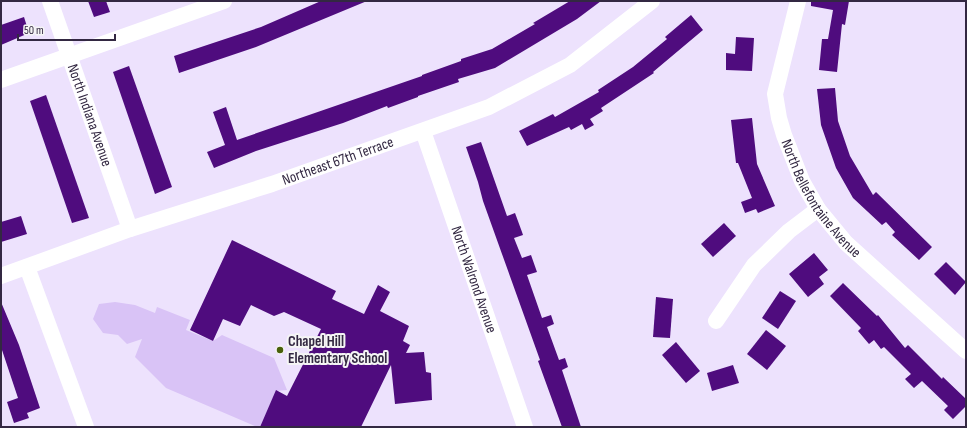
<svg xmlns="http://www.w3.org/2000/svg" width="967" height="428" viewBox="0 0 967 428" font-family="'Sofia Sans Condensed',sans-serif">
  <rect width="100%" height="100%" fill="#ede2fd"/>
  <!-- green -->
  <path fill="#d9c3f6" d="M115,302l20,3 20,8 2,-6 33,13 -4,10 27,11 9,-6 52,23 13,32 -11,1 -16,36h-3l-91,-39 -31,-31 7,-18 -15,5 -9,-9 -15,-2 -10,-14 6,-15z"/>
  <!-- building -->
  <g fill="#4f0c7e">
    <path d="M88,1h18l4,11 -16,5z"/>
    <path d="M321,1h46l-111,46 -77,26 -5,-17 87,-29z"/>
    <path d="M570,1h31l-24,18 -82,49 -37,11 1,3 -41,14v1l-30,11 -1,-2 -44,17 -87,28 -42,17 -7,-16 18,-7 -12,-33 13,-5 11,33 185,-64v-1l39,-14v-2l31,-10 43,-25 -2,-1z"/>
    <path d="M811,1h38l-4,24 -3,-1 -5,48 -18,-2 3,-31h6l5,-29 -22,-4z"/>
    <path d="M691,15l12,15 -50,42 1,1 -53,35 2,3 -13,8 4,6 -9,5 -3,-6 -11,6 -2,-3 -42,19 -8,-15 34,-17 2,3 44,-25 -1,-2 35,-23 34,-28 -2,-2z"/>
    <path d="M24,17l5,16 -28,12v-20z"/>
    <path d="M736,37l18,1 -2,33 -26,-1v-17l9,1z"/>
    <path d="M129,66l43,121 -17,7 -42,-122z"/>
    <path d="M835,88l3,33 12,35 23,39 3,-3 56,55 -13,13 -27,-25 3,-3 -9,-10 -4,3 -29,-27 -17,-30 -15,-43 -4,-36z"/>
    <path d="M46,95l43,123 -17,5 -42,-122z"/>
    <path d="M752,118l5,46 18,42 -17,7 -2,-4 -11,4 -4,-11 11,-4 -14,-35h-2l-5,-43z"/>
    <path d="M481,142l26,74 8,-3 7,19 1,3 -9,3 8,20 9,-3 6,17 -10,3 15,43 9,-3 3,9 -7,3 12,33 6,-2 3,9 -6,3 19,57h-19l-24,-66 2,-1 -57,-159 -5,-19 -12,-35z"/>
    <path d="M21,216l6,18 -26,8v-20z"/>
    <path d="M724,223l12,13 -23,21 -12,-13z"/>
    <path d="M232,240l104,51 -4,8 32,15 14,-29 12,7 -10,19 29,15 -6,15 7,4 -4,8 18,-1 2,20 5,1 1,27 -37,4 -4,-39 -30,62h-101l16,-37 11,6 34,-67 -37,-17 -10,4 -23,-11 -11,21 -17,-7 -10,22 -23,-11z"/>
    <path d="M814,253l14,17 -9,7 5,7 -16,13 -19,-23z"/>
    <path d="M946,262l20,20 -11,13 -21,-21z"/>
    <path d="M843,283l34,33 1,-1 27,33 3,-3 34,34 1,-2 23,22v7l-13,13 -9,-9 4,-4 -26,-25 -8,7 -9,-9 6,-5 -27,-27 -3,2 -7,-9 -5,4 -11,-13 3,-3 -31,-32z"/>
    <path d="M780,291l16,10 -18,28 -16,-11z"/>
    <path d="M656,297l17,2 -3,39 -17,-1z"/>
    <path d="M1,302l18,43 21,63 -13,5 2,5 -15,5 -7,-21 11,-4 -17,-51z"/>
    <path d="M766,330l20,16 -19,24 -20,-16z"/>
    <path d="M676,342l24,29 -14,12 -24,-28z"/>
    <path d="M733,365l6,18 -27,8 -5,-18z"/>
  </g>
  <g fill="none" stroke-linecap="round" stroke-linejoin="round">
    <!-- minor -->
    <g stroke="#fff" stroke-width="16">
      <path id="s1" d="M50,1l80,228"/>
      <path id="s2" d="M798,1l-23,93 4,24 5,17 18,46 16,28 28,34 120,108"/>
      <path d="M1,80l223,-79"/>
      <path id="s3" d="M423,131l102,296"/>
      <path d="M27,267l59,160"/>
      <path id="s4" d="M1,276l129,-47 142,-45 217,-77 81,-42 82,-64"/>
      <path d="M716,321l38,-56 35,-34 29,-22"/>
    </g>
  </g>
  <!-- markers -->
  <circle fill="#49600b" stroke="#f5f5f5" stroke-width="1.5" cx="280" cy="350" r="4"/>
  <g text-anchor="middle" stroke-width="4" stroke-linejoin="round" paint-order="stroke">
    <!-- street labels -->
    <g font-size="15" fill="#332842" stroke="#f5f5f5">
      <text dy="5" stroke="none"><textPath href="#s1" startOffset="121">North Indiana Avenue</textPath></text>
      <text dy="5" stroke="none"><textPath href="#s4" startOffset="356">Northeast 67th Terrace</textPath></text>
      <text dy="5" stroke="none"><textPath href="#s2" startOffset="212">North Bellefontaine Avenue</textPath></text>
      <text dy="5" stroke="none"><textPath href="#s3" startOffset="157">North Walrond Avenue</textPath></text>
    </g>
    <!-- poi labels -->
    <g font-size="15" font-weight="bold" fill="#332842" stroke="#f5f5f5" text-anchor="start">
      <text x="288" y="346">Chapel Hill<tspan x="288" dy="17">Elementary School</tspan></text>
    </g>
  </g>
  <!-- border -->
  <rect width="967" height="428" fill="none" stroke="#332842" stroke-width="4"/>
  <!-- scale -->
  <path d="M18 34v6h97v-6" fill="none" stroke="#332842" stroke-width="2"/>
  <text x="24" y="34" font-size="12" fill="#332842" stroke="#f5f5f5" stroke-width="3" paint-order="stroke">50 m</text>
</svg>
